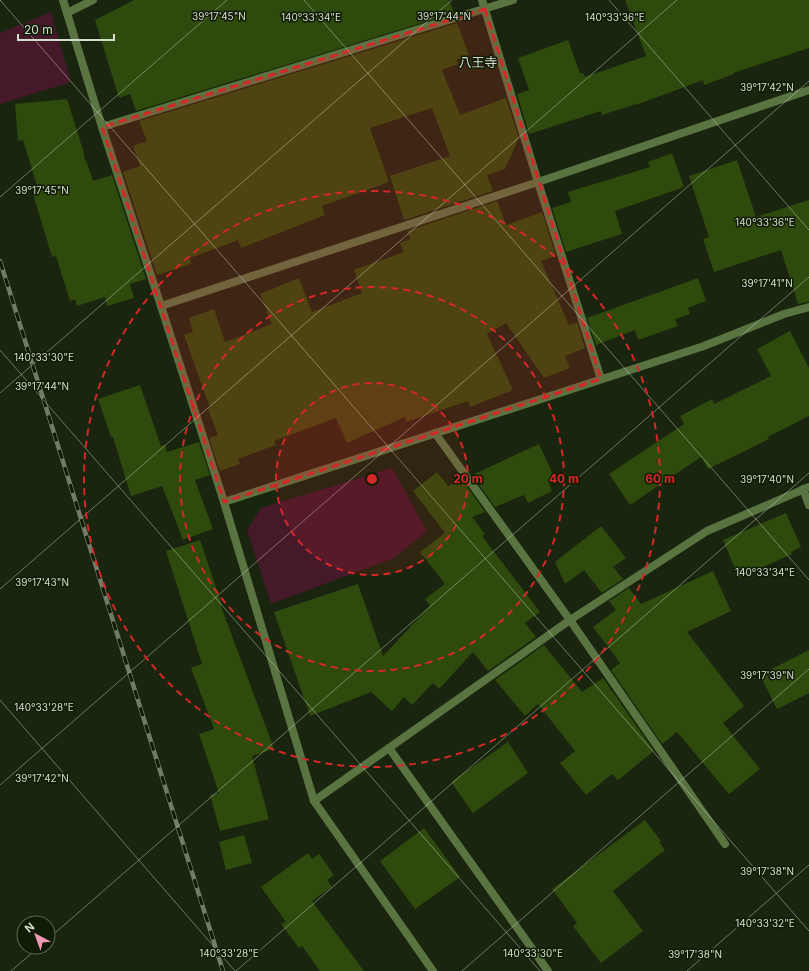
<svg xmlns="http://www.w3.org/2000/svg" width="809" height="971" viewBox="0 0 809 971" font-family="Inter,'Noto Sans JP',sans-serif">
  <rect width="100%" height="100%" fill="#19250e"/>
  <!-- green -->
  <g fill="#45192a">
    <path d="M51,12l20,70 -71,22v-71z"/>
    <path d="M392,468l35,63 -33,27 -123,46 -24,-74 14,-22z"/>
  </g>
  <!-- building -->
  <g fill="#2e4a0c">
    <path d="M134,0h315l5,13 -318,98 -6,-17 -11,4 -24,-78z"/>
    <path d="M625,0h184v48l-76,25 1,1 -30,11 -1,-5 -67,25v-1l-34,11 -1,-4 -72,23 -12,-40 12,-4 -11,-32 50,-18 12,33h3l2,4 61,-21z"/>
    <path d="M457,23l12,32 -13,5 2,4 -16,6 18,45 46,-17 13,40 -14,31 -18,6 6,16 -89,29 -14,-44 60,-20 -18,-48 -62,20 19,54 -67,24 3,9 -84,33 -3,-8 -48,18 1,6 -34,11 -34,-103 17,-6 -7,-20 14,-5 -8,-20z"/>
    <path d="M67,99l17,54 1,8 1,-1 7,21 19,-6 34,104 -16,5 4,14 -27,8 -2,-9 -28,9 -2,-7 -5,2 -14,-45 -4,1 -19,-63 6,-2 -16,-52 -5,1 -3,-37z"/>
    <path d="M672,153l12,34 -69,24 7,23 -56,18 -14,-44 19,-6 -3,-10 82,-25 -2,-5z"/>
    <path d="M737,160l19,57 53,-17v102l-11,2 -17,-54 -67,22 -11,-33 6,-2 -20,-61z"/>
    <path d="M497,201l9,24 36,-13 14,44 -15,5 28,64 8,-3 8,26 -20,8 5,12 -26,10 -38,-55 -19,11 26,56 -43,17 -2,-6 -62,21 -1,-5 -58,26 -11,-25 -62,23 2,4 -38,14 2,5 -20,7 -11,-33 9,-3 -10,-26 2,-1 -26,-73 9,-3 -4,-14 25,-9 11,33 47,-18 -12,-30 39,-16 13,34 50,-19 -8,-23 50,-18 -4,-9 10,-4 -3,-8z"/>
    <path d="M698,278l8,23 -18,7 2,6 -15,5 3,7 -40,14 -3,-10 -39,15 -9,-27z"/>
    <path d="M790,331l19,37v48l-41,21 1,2 -61,30 -7,-12 -71,48 -21,-31 75,-50 -4,-8 32,-17 2,5 57,-28 -14,-27z"/>
    <path d="M140,385l21,61 4,-1 2,7 32,-10 11,33 -15,5 18,49 -30,11 -21,-54 -31,10 -18,-59h-2l-13,-38z"/>
    <path d="M539,444l17,37 -7,3 3,7 -24,12 -4,-8 -29,12 -23,-32z"/>
    <path d="M437,472l11,14 14,-7 23,33 -13,5 13,17 -3,2 58,76 -15,11 11,14 -48,34 -15,-19 -34,37 -6,-6 -21,22 -8,-8 -12,14 -21,-19 -61,24 -36,-104 84,-28 25,72 47,-50 -5,-7 20,-15 -25,-32 25,-19 -32,-42z"/>
    <path d="M786,513l15,34 -10,5 1,2 -53,24 -16,-38z"/>
    <path d="M601,526l25,32 -13,9 10,12 -21,14 -18,-23 -19,14 -10,-22z"/>
    <path d="M200,540l22,65 -1,1 53,143 -22,7 17,63 -49,12 -10,-36 9,-2 -20,-59 15,-5 -23,-61 11,-4 -36,-113z"/>
    <path d="M713,571l18,40 -44,21 57,74 -21,17 37,46 -31,25 -52,-62 -15,12 -51,-74 9,-7 -27,-36 23,-17 -7,-9 20,-13 12,16z"/>
    <path d="M544,645l38,47 21,-14 51,73 -36,29 -6,-6 -26,21 -26,-32 15,-12 -37,-47 -13,12 -30,-36z"/>
    <path d="M809,650v43l-32,16 -17,-34z"/>
    <path d="M508,742l20,31 -55,40 -22,-31z"/>
    <path d="M645,820l16,21 -2,1 6,8 -52,41 30,40 -42,32 -28,-37 4,-3 -25,-34z"/>
    <path d="M424,828l36,49 -45,32 -35,-48z"/>
    <path d="M244,835l8,28 -26,7 -7,-28z"/>
    <path d="M308,853l4,6 7,-5 15,21 -7,5 5,7 -20,14 52,70h-44l-18,-25 -3,2 -18,-24 5,-2 -25,-35z"/>
  </g>
  <g fill="none" stroke-linecap="round" stroke-linejoin="round">
    <!-- street -->
    <g stroke="#597341" stroke-width="8">
      <path d="M63,0l39,127 59,179 63,196 90,299 119,170"/>
      <path d="M482,0l56,182 63,197"/>
      <path d="M67,13l26,-13"/>
      <path d="M102,127l411,-127"/>
      <path d="M161,306l377,-124 271,-92"/>
      <path d="M435,433l135,187 155,224"/>
      <path d="M803,489l6,16"/>
      <path d="M224,502l480,-156 80,-32 25,-7"/>
      <path d="M389,748l159,223"/>
      <path d="M314,801l256,-181 137,-89 102,-44"/>
    </g>
    <!-- rail casing -->
    <g stroke="#717b68" stroke-width="4.5">
      <path id="rail" d="M0,261l223,710"/>
    </g>
    <!-- rail -->
    <use href="#rail" stroke="#101b05" stroke-width="3" stroke-dasharray="9" stroke-linecap="butt"/>
  </g>
  <!-- marked area -->
  <path fill="#d62828" fill-opacity="0.2" stroke="#d62828" stroke-width="3" stroke-dasharray="8 5" stroke-linejoin="round" d="M485,9l116,370 -377,123 -122,-375z"/>
  <!-- ticks -->
  <path fill="none" stroke="#d5ddcf" stroke-width="1" stroke-opacity="0.45" d="M0,0l809,931M304,0l505,580M609,0l200,230M0,1l1,-1M0,197l227,-197M0,350l540,621M0,393l452,-393M0,589l677,-589M0,700l235,271M0,785l809,-704M48,939l761,-662M11,971l28,-24M236,971l573,-498M462,971l347,-302M687,971l122,-106"/>
  <!-- distance rings -->
  <circle cx="372" cy="479" r="96" fill="#d62828" fill-opacity=".12"/>
  <g fill="none" stroke="#d62828" stroke-width="2" stroke-dasharray="7 5">
    <circle cx="372" cy="479" r="96"/>
    <circle cx="372" cy="479" r="192"/>
    <circle cx="372" cy="479" r="288"/>
  </g>
  <g text-anchor="middle" stroke-width="3" stroke-linejoin="round" paint-order="stroke">
    <!-- neighbourhood labels -->
    <g font-size="13" fill="#d5ddcf" stroke="#101b05">
      <text x="478" y="67">八王寺</text>
    </g>
  </g>
  <g font-size="10" text-anchor="middle" fill="#d5ddcf" stroke="#101b05" stroke-width="3" stroke-linejoin="round" paint-order="stroke">
    <text x="219" y="20">39°17'45"N</text>
    <text x="444" y="20">39°17'44"N</text>
    <text x="311" y="21">140°33'34"E</text>
    <text x="615" y="21">140°33'36"E</text>
    <text x="767" y="91">39°17'42"N</text>
    <text x="42" y="194">39°17'45"N</text>
    <text x="765" y="226">140°33'36"E</text>
    <text x="767" y="287">39°17'41"N</text>
    <text x="44" y="361">140°33'30"E</text>
    <text x="42" y="390">39°17'44"N</text>
    <text x="767" y="483">39°17'40"N</text>
    <text x="765" y="576">140°33'34"E</text>
    <text x="42" y="586">39°17'43"N</text>
    <text x="767" y="679">39°17'39"N</text>
    <text x="44" y="711">140°33'28"E</text>
    <text x="42" y="782">39°17'42"N</text>
    <text x="767" y="875">39°17'38"N</text>
    <text x="765" y="927">140°33'32"E</text>
    <text x="229" y="957">140°33'28"E</text>
    <text x="533" y="957">140°33'30"E</text>
    <text x="695" y="958">39°17'38"N</text>
  </g>
  <circle cx="372" cy="479" r="6" fill="#d62828" stroke="#101b05" stroke-width="2"/>
  <g font-size="12" text-anchor="middle" font-weight="bold" fill="#d62828" stroke="#101b05" stroke-width="3" stroke-linejoin="round" paint-order="stroke">
    <text x="468" y="483">20 m</text>
    <text x="564" y="483">40 m</text>
    <text x="660" y="483">60 m</text>
  </g>
  <!-- north arrow -->
  <g transform="translate(36 935) rotate(319)"><circle r="19" fill="#101b05" stroke="#5f6956"/>
  <path d="M0-3L7 15L0 10L-7 15Z" fill="#f09ab6"/>
  <text y="-6" font-size="11" font-weight="bold" text-anchor="middle" fill="#d5ddcf">N</text>
  </g>
  <!-- scale -->
  <path d="M18 34v6h96v-6" fill="none" stroke="#d5ddcf" stroke-width="2"/>
  <text x="24" y="34" font-size="12" fill="#d5ddcf" stroke="#101b05" stroke-width="3" paint-order="stroke">20 m</text>
</svg>
